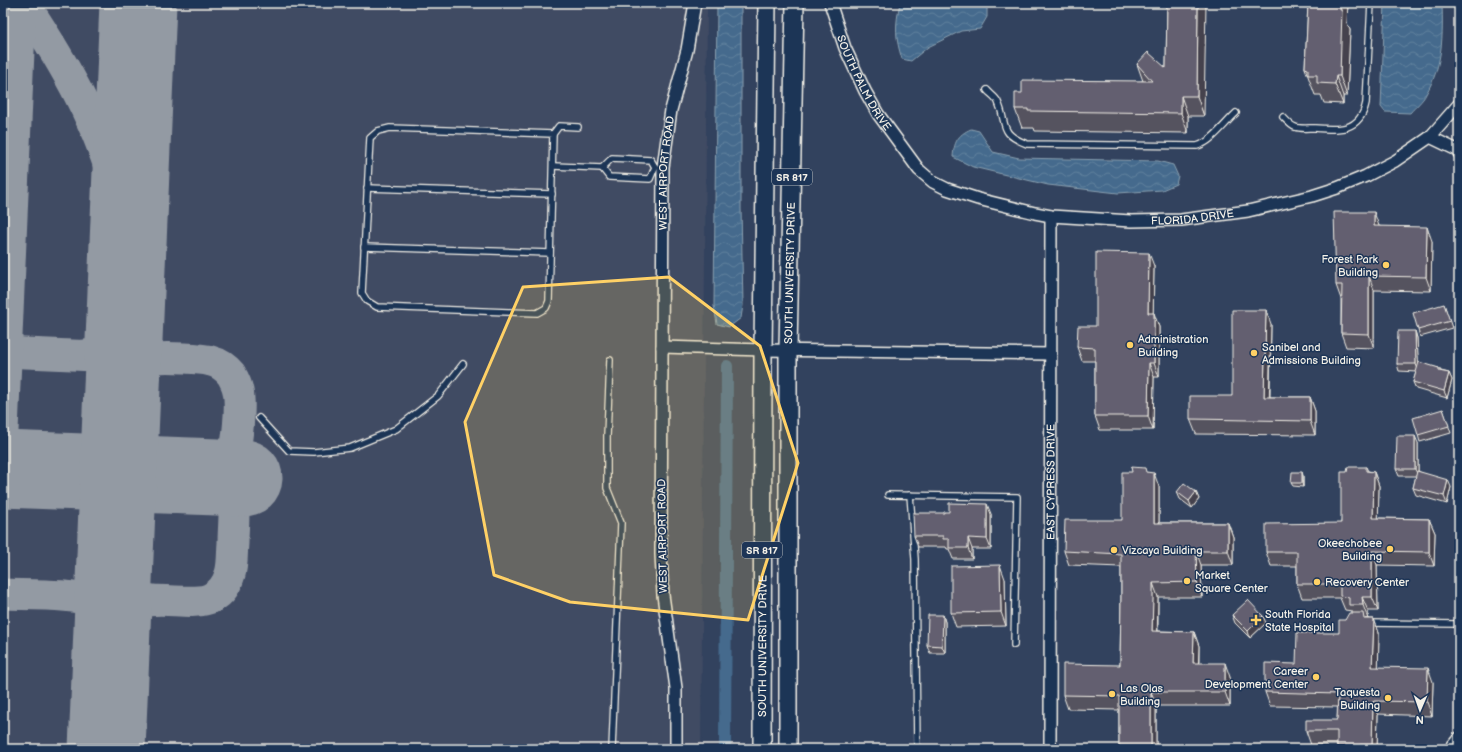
<svg xmlns="http://www.w3.org/2000/svg" width="1462" height="752" viewBox="0 0 1462 752" font-family="'Balsamiq Sans',sans-serif">
  <defs>
    <pattern id="water-waves" width="16" height="10" patternUnits="userSpaceOnUse"><rect width="16" height="10" fill="#456b8d"/><path d="M0 5q4-4 8 0t8 0" fill="none" stroke="#60819d"/></pattern>
  </defs>
  <rect width="100%" height="100%" fill="#32425e"/>
  <filter id="ink" filterUnits="userSpaceOnUse"><feTurbulence type="fractalNoise" baseFrequency=".025" numOctaves="2"/><feDisplacementMap in="SourceGraphic" scale="8" xChannelSelector="R" yChannelSelector="G"/><feConvolveMatrix kernelMatrix="1 2 1 2 8 2 1 2 1" color-interpolation-filters="sRGB"/></filter>
  <g filter="url(#ink)">
    <!-- built -->
    <path fill="#414b63" d="M3,3h704l-6,746h-698z"/>
    <!-- water -->
    <g fill="url(#water-waves)" stroke="#8ba1b1">
      <path d="M717,3h24v205l2,97 -2,13 -12,9 -12,-3 -3,-18z"/>
      <path d="M900,3h87v14l-7,12 -19,2 -33,16 -17,14 -9,-2c-7,-22 -7,-33 -2,-56z"/>
      <path d="M1385,3h57c1,33 1,62 -16,91 -3,7 -11,13 -16,19l-25,-1 -4,-5z"/>
      <path d="M971,129l8,2 14,21 26,6 139,3 15,4 5,11 -2,8 -14,6 -44,3 -70,-8 -75,-18 -20,-10c1,-14 4,-22 18,-28z"/>
    </g>
    <g fill="none" stroke-linecap="round" stroke-linejoin="round">
      <!-- canal -->
      <path stroke="#456b8d" stroke-width="12" d="M725,749l2,-383"/>
      <!-- taxiway -->
      <g stroke="#939aa3" stroke-width="31">
        <path d="M24,3c39,59 78,124 93,194 5,26 7,52 10,78"/>
        <path d="M3,352l92,4c15,7 23,18 27,33"/>
        <path d="M85,355c24,-2 35,-14 40,-36"/>
        <path d="M122,389c5,-11 9,-20 20,-26 4,-3 9,-4 14,-5 10,-1 46,0 55,3 8,2 15,7 20,13 3,5 6,11 7,17 3,13 0,55 -6,66 -7,11 -18,17 -30,19"/>
        <path d="M3,431l18,-428"/>
        <path d="M115,565c7,22 15,32 38,35"/>
        <path d="M3,594c21,1 73,-1 89,8 12,6 17,18 20,30"/>
        <path d="M112,632c24,-67 100,3 118,-58 3,-10 2,-21 3,-31 0,-10 1,-20 1,-30 -2,-19 -15,-30 -32,-37"/>
        <path d="M93,749c10,-31 15,-61 18,-93"/>
      </g>
      <!-- runway -->
      <g stroke="#939aa3" stroke-width="77">
        <path d="M3,469l241,9"/>
        <path d="M107,749l31,-746"/>
      </g>
      <!-- lane casing -->
      <g stroke="#f4f1e8" stroke-width="8">
        <g id="lane">
          <path d="M987,90c3,4 9,7 11,12 10,23 0,31 29,42l170,2c15,-4 27,-22 39,-33"/>
          <path d="M1283,117c3,3 8,9 12,10 5,2 13,1 19,1 24,2 46,4 52,-25l5,-100"/>
          <path d="M390,128l163,6 -4,167 -3,7 -9,5 -160,-6 -10,-6 -5,-8 8,-155 8,-7z"/>
          <path d="M553,134l6,-8 19,1"/>
          <path d="M553,166l49,2 10,-10 39,2 4,7"/>
          <path d="M602,168l7,9 41,2 5,-12"/>
          <path d="M367,188l185,6"/>
          <path d="M364,247l186,6"/>
          <path d="M610,360l-3,76v52l14,35 -9,226"/>
          <path d="M259,418l30,33 25,1 36,-4 46,-19 42,-33 25,-32"/>
          <path d="M888,495l129,2 -3,148"/>
          <path d="M910,495l5,64 2,190"/>
          <path d="M1367,623l92,1"/>
        </g>
      </g>
      <!-- street casing -->
      <g stroke="#f4f1e8" stroke-width="14">
        <g id="street">
          <path id="s1" d="M830,3l15,45 20,43 13,23 41,56 14,12 14,7 31,10 57,14 16,3 80,5 50,-1 67,-9 64,-15 25,-8 29,-12 29,-15 35,-24 29,-33"/>
          <path d="M1430,137l27,13 2,3"/>
          <path d="M662,347l101,3 288,4"/>
          <path id="s2" d="M676,749v-61l-13,-93 -2,-41 2,-387 8,-57 16,-60 8,-47"/>
          <path id="s3" d="M1050,749l1,-533"/>
          <path d="M1450,749l9,-11"/>
        </g>
      </g>
      <!-- primary casing -->
      <g stroke="#f4f1e8" stroke-width="20">
        <g id="primary">
          <path id="s4" d="M762,749l1,-399 4,-347"/>
          <path id="s5" d="M788,749v-399l7,-347"/>
        </g>
      </g>
      <!-- lane -->
      <use href="#lane" stroke="#1d3557" stroke-width="5.5"/>
      <!-- street -->
      <use href="#street" stroke="#1d3557" stroke-width="11"/>
      <!-- primary -->
      <use href="#primary" stroke="#1d3557" stroke-width="17"/>
    </g>
    <!-- wall -->
    <g fill="#55525f" stroke="#f4f1e8">
      <path d="M1167,3l37,113h-16v17l-153,-2 -1,-3h-12l-7,-19 7,-16 121,-12 -6,-17 29,4z"/>
      <path d="M1308,3h40l-1,20 3,7 -3,66h-4v8l-19,-1 -3,-8h-6l-10,-27z"/>
      <path d="M1379,226l53,15 -1,50 -57,-1v58l-28,-1 -5,-14v-34l-5,-14z"/>
      <path d="M1154,266l-1,47 6,14v50h-5l-1,53h-53l-5,-14v-55h-13l-5,-14 19,-21z"/>
      <path d="M1444,304l8,24 -32,9 -2,-7z"/>
      <path d="M1271,324l-1,73h40l5,14v24l-119,-1 -6,-15 42,-23z"/>
      <path d="M1415,331l2,7 1,26 21,4 2,3 8,2 3,7 -5,18 -31,-9 -3,-7 3,-10 -17,-1 -2,-7z"/>
      <path d="M1443,409l8,24 -31,9 -2,-7z"/>
      <path d="M1418,443v28l33,16 -4,17 -31,-9 -3,-7 3,-12h-17l-3,-7z"/>
      <path d="M1366,467l2,4 6,1 5,14 -1,32 51,1 6,14 -1,33 -57,-1 1,46h-10v8h-3h9l5,14 -1,34 55,15 -1,34 -54,-2 -1,35h-39l-1,-4h-26l-5,-14 31,-11 1,-13 -68,-1 -5,-14 31,-28 43,-31 6,-13 7,-7v-2l-7,-1 -5,-12h-38l-5,-14v-18h-26l-5,-14 75,-29 6,-51z"/>
      <path d="M1147,472l12,15v36h69l5,14v28h-32l1,32h-44v34l36,1 5,14v17l31,14v29h-74v43h-36l-1,-3v-36l-51,-1 -5,-14 57,-30 1,-67v-31l-52,-2 -5,-14 58,-31z"/>
      <path d="M1302,472l1,4v11l-10,-1 -2,-3z"/>
      <path d="M1177,492h19l3,7 -7,9 -12,-9z"/>
      <path d="M991,514v35h-19v10h-19l-4,-10h-2l-1,-2h-28l-4,-11z"/>
      <path d="M1005,579l1,47 -50,1 -5,-14z"/>
      <path d="M943,615l2,7v31h-15l-3,-8z"/>
      <path d="M1232,615l34,8 -16,15 -15,-15z"/>
    </g>
    <!-- shaded-wall -->
    <g fill="#45424e" stroke="#f4f1e8">
      <path d="M1198,3h8l-2,113 -7,-20z"/>
      <path d="M1340,3h8l-1,20 3,7 -3,66 -7,-20z"/>
      <path d="M1336,76l7,20v8l-8,-20z"/>
      <path d="M1181,96l7,20v17l-7,-20z"/>
      <path d="M1374,212l5,14 1,15 -6,-15z"/>
      <path d="M1427,227l5,14 -1,50 -5,-14z"/>
      <path d="M1149,253l5,13 -1,61 -5,-14z"/>
      <path d="M1369,276l5,14v58l-5,-14z"/>
      <path d="M1266,310l5,14 -2,87 -5,-14z"/>
      <path d="M1154,313l5,14v50l-5,-14z"/>
      <path d="M1415,331l2,7 2,34 -3,-8z"/>
      <path d="M1149,363l5,14 -1,53 -5,-14z"/>
      <path d="M1449,373l3,7 -5,18 -3,-7z"/>
      <path d="M1310,397l5,14v24l-5,-14z"/>
      <path d="M1415,436l3,7v33l-3,-7z"/>
      <path d="M1302,472l1,4v11l-1,-4z"/>
      <path d="M1374,472l5,14 -1,46 -5,-14z"/>
      <path d="M1154,473l5,14v50l-5,-14z"/>
      <path d="M1448,480l3,7 -4,17 -3,-8z"/>
      <path d="M1196,492l3,7 -7,9 -3,-7z"/>
      <path d="M987,504l4,10v35l-4,-10z"/>
      <path d="M1429,519l6,14 -1,33 -5,-14z"/>
      <path d="M1228,523l5,14v28l-5,-14z"/>
      <path d="M968,538l4,11v10l-4,-11z"/>
      <path d="M1196,551l5,14 1,32 -5,-15z"/>
      <path d="M1372,551l5,14 1,46 -6,-14z"/>
      <path d="M1000,565l5,14 1,47 -5,-14z"/>
      <path d="M1153,583l5,14 -1,48 -5,-14z"/>
      <path d="M1362,597l6,14v8l-5,-14z"/>
      <path d="M943,615l2,7v31l-3,-7z"/>
      <path d="M1263,616l3,7 -16,15 -2,-7z"/>
      <path d="M1374,619l5,14 -1,48 -6,-14z"/>
      <path d="M1194,632l5,14 -1,31 -5,-14z"/>
      <path d="M1225,663l5,14v29l-5,-14z"/>
      <path d="M1428,668l5,14 -1,34 -5,-14z"/>
      <path d="M1151,692l5,14v43h-5z"/>
      <path d="M1373,701l5,13 -1,35h-4l-1,-4z"/>
    </g>
    <!-- building -->
    <g fill="#635f6f" stroke="#f4f1e8">
      <path d="M1167,3h31l-1,93h-16v17l-153,-2v-2h-13v-16h7v-13l130,1 -15,-17 11,-12 18,16z"/>
      <path d="M1308,3h32v7h2l-2,66h-4l-1,8 -18,-1v-8h-9v-6l-3,-1z"/>
      <path d="M1334,212h40v14l53,1 -1,50 -57,-1v58l-28,-1 1,-48h-6z"/>
      <path d="M1096,252l53,1 -1,60h6v50h-5l-1,53h-53v-68l-18,-1 1,-21h18z"/>
      <path d="M1444,304l6,17 -32,9 -5,-17z"/>
      <path d="M1232,310h34l-2,87h46v24l-120,-2v-23h42z"/>
      <path d="M1398,331h17l1,33h-19z"/>
      <path d="M1419,362l20,6v3l10,2 -5,18 -31,-9z"/>
      <path d="M1443,409l6,17 -31,9 -5,-17z"/>
      <path d="M1397,436h18v33h-19z"/>
      <path d="M1131,467l14,1 1,4 8,1v50h74v28h-32l1,31 -44,1v16l-1,32 42,1 -1,31h32v29h-74v55l-32,-1v-50l-56,-1v-31l57,1 1,-67v-44l-57,-3 1,-31h57v-48h10z"/>
      <path d="M1348,467h18v4l8,1 -1,46 56,1v33l-57,-1v46h-10l1,8h-14v-7l-9,-2v-12h-43v-32h-31v-28l75,-1v-51h6z"/>
      <path d="M1417,471l31,9 -4,16 -31,-8z"/>
      <path d="M1292,472h10v11h-11z"/>
      <path d="M1184,483l12,9 -7,9 -12,-9z"/>
      <path d="M949,503l38,1v35l-19,-1v10h-19v-9h-6v-3h-29l-1,-23h31v-1h5z"/>
      <path d="M1000,565l1,47 -50,1v-47z"/>
      <path d="M1248,600l15,16 -15,15 -16,-16z"/>
      <path d="M1349,613h14l1,6h10l-2,48 56,1 -1,34 -54,-1 -1,44h-12v4h-14l-1,-3h-8v-15h-31v-11h31l1,-26 -73,-2v-29l31,1 1,-31h42v-13h6z"/>
      <path d="M928,615h15l-1,31 -15,-1z"/>
    </g>
  </g>
  <!-- marked area -->
  <path fill="#ffd166" fill-opacity="0.2" stroke="#ffd166" stroke-width="3" stroke-linejoin="round" d="M669,277l91,69 38,117 -50,157 -178,-18 -76,-27 -29,-153 58,-135z"/>
  <!-- markers -->
  <g fill="#ffd166" stroke="#1d3557" stroke-width="1.5">
    <circle cx="1386" cy="265" r="4"/>
    <circle cx="1130" cy="345" r="4"/>
    <circle cx="1254" cy="353" r="4"/>
    <circle cx="1390" cy="549" r="4"/>
    <circle cx="1114" cy="550" r="4"/>
    <circle cx="1187" cy="581" r="4"/>
    <circle cx="1317" cy="582" r="4"/>
    <path d="M1254 614h4v4h4v4h-4v4h-4v-4h-4v-4h4z"/>
    <circle cx="1316" cy="677" r="4"/>
    <circle cx="1112" cy="694" r="4"/>
    <circle cx="1388" cy="698" r="4"/>
  </g>
  <g text-anchor="middle" stroke-width="3" stroke-linejoin="round" paint-order="stroke">
    <!-- shield labels -->
    <g fill="#1d3557" stroke="#b4b9bc" stroke-width="1">
      <rect x="772" y="169" width="40" height="16" rx="3"/>
      <rect x="742" y="542" width="40" height="16" rx="3"/>
    </g>
    <g font-size="10" font-weight="bold" fill="#f4f1e8">
      <text x="792" y="181">SR 817</text>
      <text x="762" y="554">SR 817</text>
    </g>
    <!-- street labels -->
    <g font-size="11" fill="#f4f1e8" stroke="#1d3557">
      <text dy="4" stroke="none"><textPath href="#s1" startOffset="87">SOUTH PALM DRIVE</textPath></text>
      <text dy="4" stroke="none"><textPath href="#s2" startOffset="577">WEST AIRPORT ROAD</textPath></text>
      <text dy="4" stroke="none"><textPath href="#s1" startOffset="474">FLORIDA DRIVE</textPath></text>
      <text dy="4" stroke="none"><textPath href="#s5" startOffset="476">SOUTH UNIVERSITY DRIVE</textPath></text>
      <text dy="4" stroke="none"><textPath href="#s3" startOffset="267">EAST CYPRESS DRIVE</textPath></text>
      <text transform="translate(662 536) rotate(-91)" y="4">WEST AIRPORT ROAD</text>
      <text dy="4" stroke="none"><textPath href="#s4" startOffset="103">SOUTH UNIVERSITY DRIVE</textPath></text>
    </g>
    <!-- poi labels -->
    <g font-size="11" fill="#f4f1e8" stroke="#1d3557" text-anchor="start">
      <text x="1378" y="263" text-anchor="end">Forest Park<tspan x="1378" dy="13">Building</tspan></text>
      <text x="1138" y="343">Administration<tspan x="1138" dy="13">Building</tspan></text>
      <text x="1262" y="351">Sanibel and<tspan x="1262" dy="13">Admissions Building</tspan></text>
      <text x="1382" y="547" text-anchor="end">Okeechobee<tspan x="1382" dy="13">Building</tspan></text>
      <text x="1122" y="554">Vizcaya Building</text>
      <text x="1195" y="579">Market<tspan x="1195" dy="13">Square Center</tspan></text>
      <text x="1325" y="586">Recovery Center</text>
      <text x="1265" y="618">South Florida<tspan x="1265" dy="13">State Hospital</tspan></text>
      <text x="1308" y="675" text-anchor="end">Career<tspan x="1308" dy="13">Development Center</tspan></text>
      <text x="1120" y="692">Las Olas<tspan x="1120" dy="13">Building</tspan></text>
      <text x="1380" y="696" text-anchor="end">Taquesta<tspan x="1380" dy="13">Building</tspan></text>
    </g>
  </g>
  <!-- margin -->
  <rect width="1462" height="752" fill="none" stroke="#1d3557" stroke-width="16"/>
  <rect x="8" y="8" width="1446" height="736" fill="none" stroke="#f4f1e8" stroke-width="1.5" filter="url(#ink)"/>
  <!-- north arrow -->
  <g transform="translate(1420 710) rotate(182)" stroke="#1d3557" stroke-width="3" paint-order="stroke">
  <path d="M0-3L7 15L0 10L-7 15Z" fill="#f4f1e8"/>
  <text y="-6" font-size="11" font-weight="bold" text-anchor="middle" fill="#f4f1e8">N</text>
  </g>
</svg>
